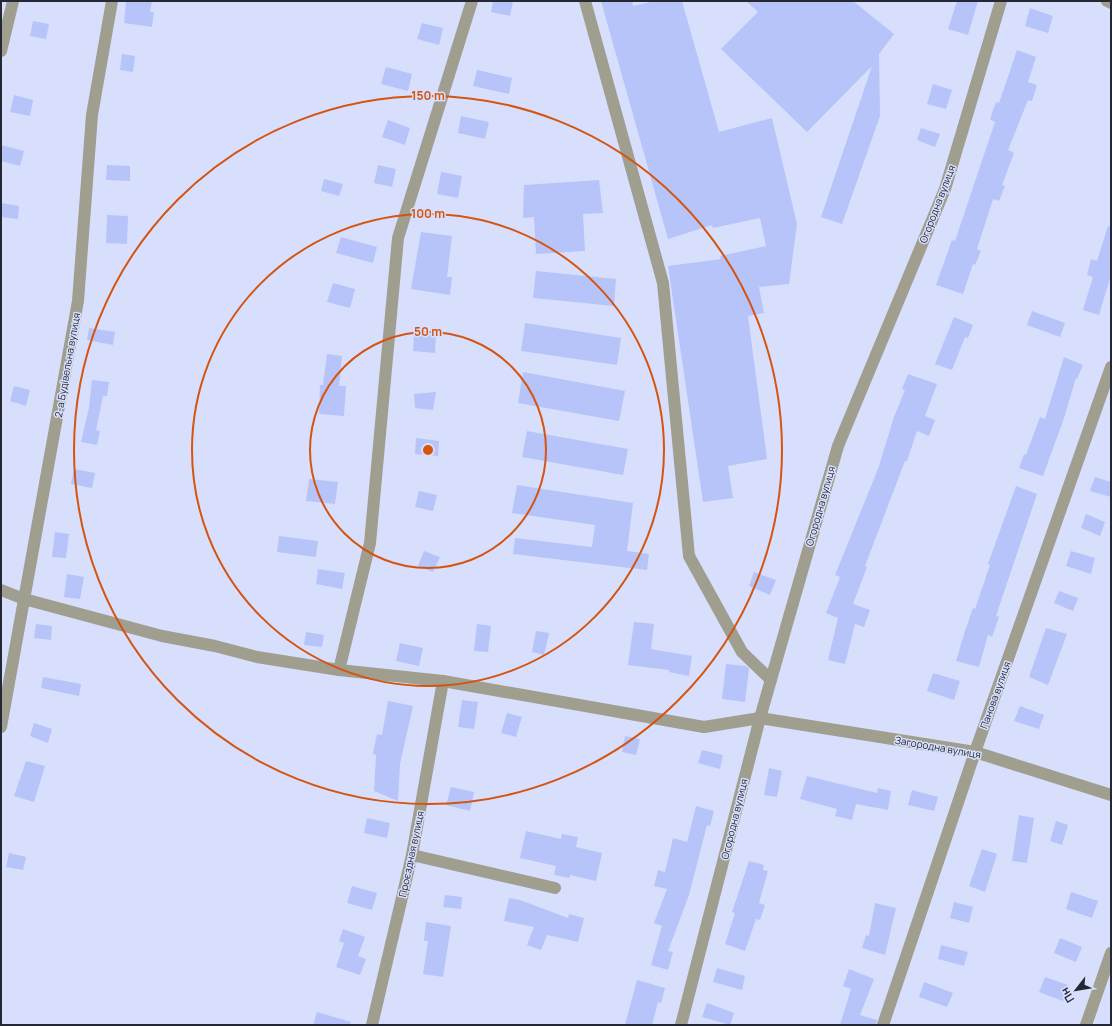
<svg xmlns="http://www.w3.org/2000/svg" width="1112" height="1026" viewBox="0 0 1112 1026" font-family="Manrope,sans-serif">
  <rect width="100%" height="100%" fill="#d8dffc"/>
  <!-- building -->
  <g fill="#b7c4f9">
    <path d="M126,1h26l-2,11h4l-2,15 -28,-4z"/>
    <path d="M493,1h20l-3,15 -19,-4z"/>
    <path d="M601,1h31l1,5 22,-5h27l37,131 53,-14 25,106 -8,60 -30,3 5,26 -16,3 19,143 -39,7 5,32 -30,4 -35,-236 53,-7 -1,-3 46,-10 -6,-28 -47,10 -1,-3 -44,14z"/>
    <path d="M746,1h107l41,33 -15,20 1,62 -38,108 -21,-7 51,-151 -65,66 -86,-83 37,-37z"/>
    <path d="M957,1h21l-10,34 -20,-6z"/>
    <path d="M1030,8l23,8 -5,17 -23,-7z"/>
    <path d="M33,21l16,3 -3,15 -16,-3z"/>
    <path d="M422,23l21,5 -4,17 -22,-6z"/>
    <path d="M1017,50l19,7 -8,25 9,3 -5,16 -4,-1 -20,50 6,3 -12,32 3,1 -6,15 -6,-2 -16,50 4,2 -6,14 -2,-1 -10,30 -27,-9 16,-45 3,1 40,-119 -5,-3 6,-17 3,1z"/>
    <path d="M122,54l13,2 -2,16 -13,-2z"/>
    <path d="M386,67l26,7 -4,17 -27,-7z"/>
    <path d="M477,70l35,8 -3,16 -36,-8z"/>
    <path d="M933,84l19,6 -6,19 -19,-5z"/>
    <path d="M14,95l19,5 -3,16 -20,-4z"/>
    <path d="M461,116l28,6 -4,17 -27,-6z"/>
    <path d="M388,120l22,8 -5,17 -23,-8z"/>
    <path d="M921,128l19,6 -5,13 -18,-7z"/>
    <path d="M1,145l23,6 -4,15 -19,-5z"/>
    <path d="M107,165l23,1v15l-24,-1z"/>
    <path d="M378,165l18,4 -4,18 -18,-4z"/>
    <path d="M441,172l21,4 -4,22 -21,-4z"/>
    <path d="M324,179l19,5 -4,12 -18,-5z"/>
    <path d="M599,180l4,33 -20,1 2,37 -49,3 -2,-37 -11,1 1,-33z"/>
    <path d="M1,203l18,3 -1,13 -17,-2z"/>
    <path d="M107,215l21,1 -1,28 -21,-1z"/>
    <path d="M1108,226l3,1v48l-12,40 -16,-5 10,-33 -6,-2 4,-16 6,2z"/>
    <path d="M421,232l31,4 -5,41h5l-2,18 -39,-6z"/>
    <path d="M341,237l36,10 -4,16 -37,-10z"/>
    <path d="M536,271l80,8 -2,27 -81,-8z"/>
    <path d="M333,283l22,6 -5,19 -23,-6z"/>
    <path d="M1032,311l33,12 -5,14 -33,-12z"/>
    <path d="M954,317l19,8 -5,13 -3,-1 -13,33 -17,-6z"/>
    <path d="M525,323l96,15 -4,27 -96,-14z"/>
    <path d="M89,328l26,4 -2,13 -26,-5z"/>
    <path d="M414,334l22,1 -1,18 -22,-2z"/>
    <path d="M327,354l15,2 -3,30h7l-2,30 -25,-2 1,-29h3z"/>
    <path d="M1064,357l19,8 -6,14 -1,-1 -12,40 -21,58 -24,-8 5,-14 2,1 14,-38 5,2z"/>
    <path d="M523,372l102,19 -6,30 -101,-18z"/>
    <path d="M908,374l29,10 -12,32 10,4 -6,16 -12,-5 -10,30h-2l-40,105 2,1 -14,37 17,6 -6,17 -9,-3 -10,40 -17,-4 10,-42 -12,-5 14,-36 -5,-2 43,-106 16,-52 11,-27 -3,-1z"/>
    <path d="M92,380l17,2 -2,14h-4l-7,34 4,1 -3,14 -16,-3 8,-34z"/>
    <path d="M14,386l16,4 -4,16 -16,-5z"/>
    <path d="M436,392l-3,18 -18,-2 -1,-14z"/>
    <path d="M527,431l101,18 -5,26 -101,-18z"/>
    <path d="M416,438l23,3 -1,15 -23,-2z"/>
    <path d="M74,469l21,4 -3,15 -21,-4z"/>
    <path d="M1095,477l16,5v15l-21,-6z"/>
    <path d="M309,479l29,3 -3,22 -29,-3z"/>
    <path d="M517,485l116,18 -6,48 22,3 -2,16 -134,-16 2,-16 77,9 3,-22 -83,-12z"/>
    <path d="M1016,486l21,8 -41,122 3,1 -7,20 -4,-2 -9,32 -23,-6 9,-30 8,-23 2,1 15,-44 -2,-1z"/>
    <path d="M419,491l18,4 -4,16 -18,-4z"/>
    <path d="M1086,514l19,8 -5,14 -19,-8z"/>
    <path d="M55,532l14,2 -3,24 -14,-1z"/>
    <path d="M279,536l39,5 -2,16 -39,-5z"/>
    <path d="M424,551l16,6 -7,15 -15,-6z"/>
    <path d="M1071,551l24,7 -4,16 -25,-8z"/>
    <path d="M318,569l27,4 -3,16 -26,-5z"/>
    <path d="M754,572l22,8 -6,15 -21,-9z"/>
    <path d="M67,574l17,3 -4,22 -16,-2z"/>
    <path d="M1059,591l19,7 -5,13 -19,-8z"/>
    <path d="M634,622l20,2 -3,25 41,7 -3,20 -20,-4v-2l-41,-5z"/>
    <path d="M36,624l16,2 -1,14 -17,-2z"/>
    <path d="M477,624l14,2 -3,26 -14,-1z"/>
    <path d="M1046,628l21,6 -19,51 -19,-8z"/>
    <path d="M536,631l13,2 -5,22 -12,-3z"/>
    <path d="M306,632l18,3 -2,12 -18,-2z"/>
    <path d="M400,643l23,5 -4,18 -23,-5z"/>
    <path d="M726,664l20,2 3,3 -4,33 -23,-3z"/>
    <path d="M933,673l27,8 -6,19 -27,-9z"/>
    <path d="M43,677l38,7 -2,12 -38,-8z"/>
    <path d="M462,700l16,2 -4,27 -16,-2z"/>
    <path d="M388,701l25,5 -13,58 -2,37 -24,-10 2,-36 -3,-1 4,-20 5,1z"/>
    <path d="M1020,706l24,9 -5,14 -25,-8z"/>
    <path d="M507,713l15,4 -6,20 -15,-4z"/>
    <path d="M34,723l18,6 -4,14 -18,-7z"/>
    <path d="M625,736l15,3 -4,16 -14,-3z"/>
    <path d="M702,750l21,5 -3,14 -22,-6z"/>
    <path d="M26,761l19,5 -11,36 -20,-6z"/>
    <path d="M769,768l13,3 -5,26 -13,-2z"/>
    <path d="M807,776l70,17 1,-5 13,3 -3,19 -32,-6 -4,16 -17,-4 2,-7 -37,-10z"/>
    <path d="M451,787l23,5 -4,19 -24,-6z"/>
    <path d="M912,790l26,7 -4,14 -26,-6z"/>
    <path d="M696,806l18,5 -4,15 -3,-1 -18,70 -21,56 5,1 -5,18 -17,-5 11,-39 -8,-3 13,-34 -13,-3 4,-16 7,2 8,-34 14,4z"/>
    <path d="M1019,815l15,3 -7,45 -15,-2z"/>
    <path d="M367,818l23,5 -3,15 -23,-5z"/>
    <path d="M1056,821l12,4 -6,20 -12,-4z"/>
    <path d="M526,831l35,8 1,-5 16,3 -2,10 26,6 -6,28 -26,-6v3l-16,-3 2,-9 -36,-8z"/>
    <path d="M982,849l15,5 -12,38 -16,-6z"/>
    <path d="M9,853l17,4 -3,13 -17,-3z"/>
    <path d="M749,861l15,4 -1,5 5,1 -9,32 6,2 -5,15 -4,-1 -11,32 -20,-7 10,-31 -3,-1z"/>
    <path d="M352,886l25,7 -5,17 -25,-7z"/>
    <path d="M1071,892l27,9 -6,17 -26,-9z"/>
    <path d="M445,895l17,2 -1,12 -18,-2z"/>
    <path d="M509,898l11,2 48,18 1,-4 15,4 -6,24 -31,-7 -6,15 -14,-5 7,-18 -30,-6z"/>
    <path d="M954,902l19,5 -4,16 -19,-5z"/>
    <path d="M875,903l21,5 -11,47 -23,-7 4,-13 3,1z"/>
    <path d="M426,922l25,4 -8,51 -20,-3 5,-33h-4z"/>
    <path d="M343,929l22,8 -7,19 8,3 -6,16 -24,-8 8,-24 -5,-2z"/>
    <path d="M1060,938l22,9 -6,15 -22,-9z"/>
    <path d="M941,945l27,7 -4,14 -26,-7z"/>
    <path d="M717,968l28,8 -3,14 -29,-8z"/>
    <path d="M849,969l25,10 -14,36 17,5 -1,5h-36l11,-36 -8,-3z"/>
    <path d="M1045,977l23,8 -5,16 -24,-9z"/>
    <path d="M637,980l28,8 -4,15 -3,-1 -6,23h-27z"/>
    <path d="M924,982l29,11 -6,14 -28,-10z"/>
    <path d="M707,1003l27,10 -4,12 -28,-8z"/>
    <path d="M317,1012l34,10 -1,3h-37z"/>
  </g>
  <g fill="none" stroke-linecap="round" stroke-linejoin="round">
    <!-- minor -->
    <g stroke="#9f9e8f" stroke-width="12">
      <path d="M585,1l78,282 26,273 53,96 29,28"/>
      <path d="M1107,1l4,2"/>
      <path d="M1,51l12,-50"/>
      <path d="M1,590l23,9 138,37 53,10 42,11 82,13 104,11 261,46 56,-9 215,34 136,43"/>
      <path d="M339,670l31,-127 28,-305 74,-237"/>
      <path d="M1,727l77,-426 14,-186 20,-114"/>
      <path d="M412,855l143,33"/>
      <path d="M372,1025l40,-170 31,-174"/>
      <path d="M681,1025l79,-307 78,-272 107,-257 56,-188"/>
      <path d="M883,1025l92,-273 136,-385"/>
      <path d="M1086,1025l25,-72"/>
    </g>
  </g>
  <!-- distance rings -->
  <g fill="none" stroke="#d45410" stroke-width="2">
    <circle cx="428" cy="450" r="118"/>
    <circle cx="428" cy="450" r="236"/>
    <circle cx="428" cy="450" r="354"/>
  </g>
  <g text-anchor="middle" stroke-width="3" stroke-linejoin="round" paint-order="stroke">
    <!-- street labels -->
    <g font-size="10" fill="#242835" stroke="#d8dffc">
      <text transform="translate(937 204) rotate(-69)" y="4">Огородна вулиця</text>
      <text transform="translate(67 365) rotate(-80)" y="4">2-а Будівельна вулиця</text>
      <text transform="translate(820 506) rotate(-74)" y="4">Огородна вулиця</text>
      <text transform="translate(995 695) rotate(-70)" y="4">Панова вулиця</text>
      <text transform="translate(938 747) rotate(10)" y="4">Загородна вулиця</text>
      <text transform="translate(734 819) rotate(-76)" y="4">Огородна вулиця</text>
      <text transform="translate(411 854) rotate(-78)" y="4">Проєздная вулиця</text>
    </g>
  </g>
  <circle cx="428" cy="450" r="6" fill="#d45410" stroke="#d8dffc" stroke-width="2"/>
  <g font-size="12" text-anchor="middle" font-weight="bold" fill="#d45410" stroke="#d8dffc" stroke-width="3" stroke-linejoin="round" paint-order="stroke">
    <text x="428" y="100">150 m</text>
    <text x="428" y="218">100 m</text>
    <text x="428" y="336">50 m</text>
  </g>
  <!-- border -->
  <rect width="1112" height="1026" fill="none" stroke="#242835" stroke-width="4"/>
  <!-- north arrow -->
  <g transform="translate(1076 990) rotate(239)" stroke="#d8dffc" stroke-width="3" paint-order="stroke">
  <path d="M0-3L7 15L0 10L-7 15Z" fill="#242835"/>
  <text y="-6" font-size="11" font-weight="bold" text-anchor="middle" fill="#242835">Пн</text>
  </g>
</svg>
